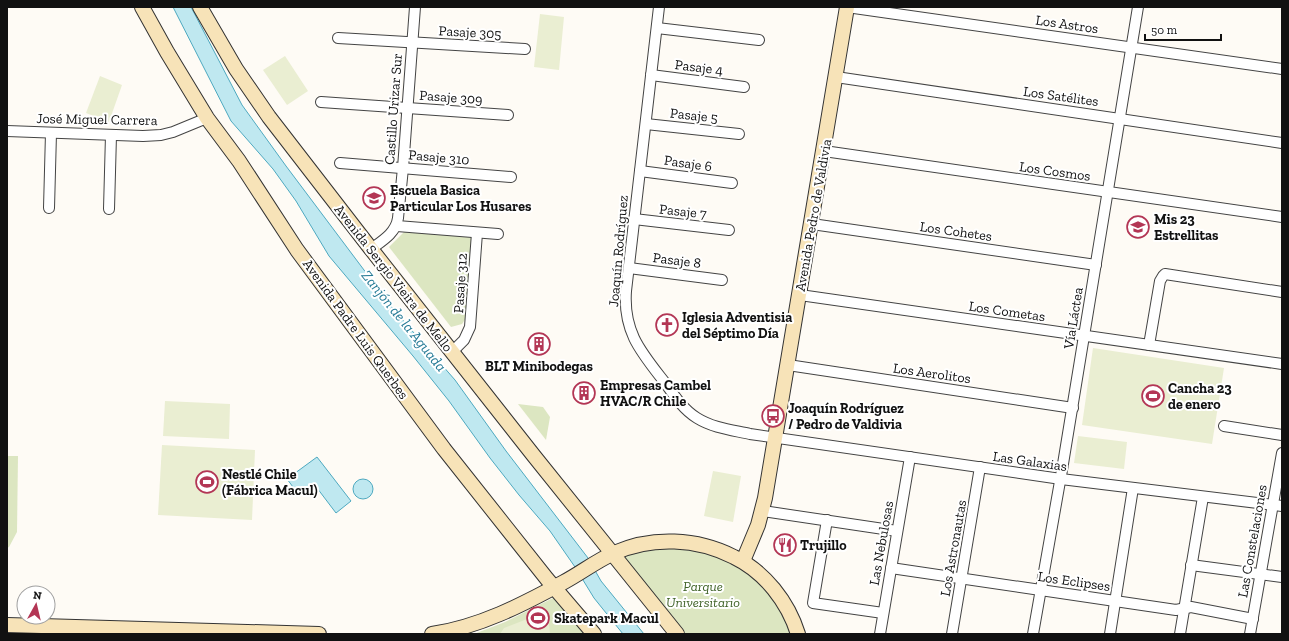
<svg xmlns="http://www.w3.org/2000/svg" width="1289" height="641" viewBox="0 0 1289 641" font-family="'Zilla Slab',serif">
  <rect width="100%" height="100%" fill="#fefbf5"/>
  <!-- green -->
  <g fill="#dce6c1">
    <path d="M404,232l69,5 -5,78 -6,9 -11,3 -62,-80z"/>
    <path d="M518,404l25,3 7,10 -4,23z"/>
    <path d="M7,456h11l-1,76 -8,15 -2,1z"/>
    <path d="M668,547c18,2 35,5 52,10 5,2 9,5 14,7 29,16 46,39 58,70h-108l-65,-79z"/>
    <path d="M555,597l31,37h-112l31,-12z"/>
    <path d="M7,631l84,3h-84z"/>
  </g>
  <!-- pitch -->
  <g fill="#eaeed2">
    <path d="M540,14l24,3 -5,53 -25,-3z"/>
    <path d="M285,56l23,35 -21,14 -24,-35z"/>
    <path d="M100,76l22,9 -13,37 -23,-9z"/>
    <path d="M1093,348l131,20 -12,76 -130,-19z"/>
    <path d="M165,401l65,3 -1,35 -66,-3z"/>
    <path d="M1078,436l49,6 -3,27 -50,-6z"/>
    <path d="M162,445l93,5 -3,70 -94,-5z"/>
    <path d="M713,471l28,5 -8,46 -29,-6z"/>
    <path d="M545,612l4,12 1,10h-50l4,-6z"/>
  </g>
  <!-- water -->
  <g fill="#bfe8f0" stroke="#4ea9c0">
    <path d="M173,7h18l51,98 44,61 108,144 61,70 51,71 82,107 13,23 43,53h-21l-29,-36 -19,-31 -25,-36 -31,-36 -29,-37 -41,-57 -36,-45 -84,-100 -33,-55 -23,-32 -42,-48z"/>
    <path d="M317,457l34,44 -15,12 -22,-29 -15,11 -12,-16z"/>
    <circle cx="363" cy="489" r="10"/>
  </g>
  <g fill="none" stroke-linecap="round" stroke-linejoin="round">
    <!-- minor casing -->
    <g stroke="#444" stroke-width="12">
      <g id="minor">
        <path d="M659,7l-33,284c-3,42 16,62 40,93 9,13 18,26 31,34 16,10 35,12 53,16l311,45 221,27"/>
        <path d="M847,7l435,62"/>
        <path d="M657,28l102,12"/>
        <path d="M338,38l187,11"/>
        <path d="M651,75l93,12"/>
        <path d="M836,77l446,66"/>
        <path d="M321,102l187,13"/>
        <path d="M646,124l93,10"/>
        <path d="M7,131l136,5 18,-1 12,-3 34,-14"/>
        <path d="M824,151l458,66"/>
        <path d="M340,163l171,14"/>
        <path d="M640,171l92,12"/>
        <path d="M49,208l2,-75"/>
        <path d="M109,209l2,-74"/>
        <path d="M634,219l95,11"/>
        <path d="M812,224l284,41"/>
        <path d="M397,226l101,8"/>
        <path d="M371,249c11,-8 25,-16 27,-31l5,-50 12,-161"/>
        <path d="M629,268l93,12"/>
        <path d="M800,295l482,69"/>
        <path d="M1149,345l11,-64 3,-5 2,-2 117,18"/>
        <path d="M452,352l12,-12 6,-13 7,-94"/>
        <path d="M788,365l285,43"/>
        <path d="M1224,426l58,9"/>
        <path d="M763,511l134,20"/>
        <path d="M827,520l-14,83 70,10"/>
        <path d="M1191,565l91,12"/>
        <path d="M891,568l285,42 15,-3 62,12"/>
        <path d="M880,634l30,-177"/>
        <path d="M952,634l28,-167"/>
        <path d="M1033,634l29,-164 76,-463"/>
        <path d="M1110,634l23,-146"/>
        <path d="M1180,634l23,-137"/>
        <path d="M1250,634l32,-181"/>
      </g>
    </g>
    <!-- secondary casing -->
    <g stroke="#333" stroke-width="16">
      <g id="secondary">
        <path d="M142,7l25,45 40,66 32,43 58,89 147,199 103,130 47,55"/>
        <path d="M200,7l36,62 33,48 102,132 163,207 143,178"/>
        <path d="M743,561l15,-36 7,-27 82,-491"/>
        <path d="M7,625l312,9"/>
        <path d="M432,634c47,-7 90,-29 132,-52 17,-9 32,-21 50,-29 38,-17 83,-15 120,4 31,15 54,45 64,77"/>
      </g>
    </g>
    <!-- minor -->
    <use href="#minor" stroke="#fff" stroke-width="10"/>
    <!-- secondary -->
    <use href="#secondary" stroke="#f7e3b8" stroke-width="14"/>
  </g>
  <!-- icons -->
  <defs>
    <g id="school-ring" transform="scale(1.15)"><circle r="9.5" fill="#fff" stroke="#b33655" stroke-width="1.5"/><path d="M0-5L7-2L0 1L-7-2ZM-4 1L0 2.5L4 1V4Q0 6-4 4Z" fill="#b33655"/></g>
    <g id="church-ring" transform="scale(1.15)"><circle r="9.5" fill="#fff" stroke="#b33655" stroke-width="1.5"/><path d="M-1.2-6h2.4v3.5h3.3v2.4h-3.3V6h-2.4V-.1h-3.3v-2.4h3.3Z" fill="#b33655"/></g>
    <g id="building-ring" transform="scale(1.15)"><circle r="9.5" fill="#fff" stroke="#b33655" stroke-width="1.5"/><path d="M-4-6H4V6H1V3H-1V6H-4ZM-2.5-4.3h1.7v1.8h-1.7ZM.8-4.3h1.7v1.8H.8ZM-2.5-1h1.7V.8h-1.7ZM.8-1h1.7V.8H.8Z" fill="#b33655"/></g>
    <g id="stadium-ring" transform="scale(1.15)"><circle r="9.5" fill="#fff" stroke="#b33655" stroke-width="1.5"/><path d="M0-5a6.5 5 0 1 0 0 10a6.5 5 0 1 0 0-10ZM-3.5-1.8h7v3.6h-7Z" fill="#b33655"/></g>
    <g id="bus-ring" transform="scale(1.15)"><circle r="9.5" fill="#fff" stroke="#b33655" stroke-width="1.5"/><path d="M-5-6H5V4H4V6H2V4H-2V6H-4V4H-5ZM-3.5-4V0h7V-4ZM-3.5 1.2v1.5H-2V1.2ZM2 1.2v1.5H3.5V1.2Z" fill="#b33655"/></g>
    <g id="restaurant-ring" transform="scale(1.15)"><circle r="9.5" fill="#fff" stroke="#b33655" stroke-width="1.5"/><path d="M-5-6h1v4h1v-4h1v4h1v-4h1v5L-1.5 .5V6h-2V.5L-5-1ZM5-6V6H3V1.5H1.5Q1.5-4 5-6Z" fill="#b33655"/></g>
  </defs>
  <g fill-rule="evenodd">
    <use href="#school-ring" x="374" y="198"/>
    <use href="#school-ring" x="1138" y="227"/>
    <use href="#church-ring" x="667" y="325"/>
    <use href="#building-ring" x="539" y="344"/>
    <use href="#building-ring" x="584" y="393"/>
    <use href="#stadium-ring" x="1153" y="396"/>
    <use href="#bus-ring" x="773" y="416"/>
    <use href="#stadium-ring" x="207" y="482"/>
    <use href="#restaurant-ring" x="785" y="545"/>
    <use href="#stadium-ring" x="538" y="618"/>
  </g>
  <g text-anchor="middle" stroke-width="4" stroke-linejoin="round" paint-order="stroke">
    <!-- street labels -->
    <g font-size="14" fill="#111" stroke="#fff">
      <text transform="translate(1067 24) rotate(8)" y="5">Los Astros</text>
      <text transform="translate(470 32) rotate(3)" y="5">Pasaje 305</text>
      <text transform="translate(699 67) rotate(7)" y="5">Pasaje 4</text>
      <text transform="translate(1061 96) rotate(8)" y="5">Los Satélites</text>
      <text transform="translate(451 97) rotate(4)" y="5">Pasaje 309</text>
      <text transform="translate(393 109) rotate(-86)" y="5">Castillo Urizar Sur</text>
      <text transform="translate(694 115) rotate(6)" y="5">Pasaje 5</text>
      <text transform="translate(97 119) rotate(1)" y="5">José Miguel Carrera</text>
      <text transform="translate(439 157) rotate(5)" y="5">Pasaje 310</text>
      <text transform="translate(688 163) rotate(8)" y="5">Pasaje 6</text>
      <text transform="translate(1055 171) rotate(8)" y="5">Los Cosmos</text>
      <text transform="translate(683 211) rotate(6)" y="5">Pasaje 7</text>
      <text transform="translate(813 215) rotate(-80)" y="5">Avenida Pedro de Valdivia</text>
      <text transform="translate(956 231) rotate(8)" y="5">Los Cohetes</text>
      <text transform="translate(618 251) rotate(-85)" y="5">Joaquín Rodríguez</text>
      <text transform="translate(677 260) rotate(7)" y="5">Pasaje 8</text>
      <text transform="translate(394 278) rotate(52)" y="5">Avenida Sergio Vieira de Mello</text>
      <text transform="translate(460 283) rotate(-86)" y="5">Pasaje 312</text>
      <text transform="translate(1007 311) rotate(8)" y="5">Los Cometas</text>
      <text transform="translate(1073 318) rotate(-81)" y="5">Vía Láctea</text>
      <text transform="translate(356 329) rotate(54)" y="5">Avenida Padre Luis Querbes</text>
      <text transform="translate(932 373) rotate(8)" y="5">Los Aerolitos</text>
      <text transform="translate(1030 461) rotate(8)" y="5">Las Galaxias</text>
      <text transform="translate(1252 541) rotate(-80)" y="5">Las Constelaciones</text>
      <text transform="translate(881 543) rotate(-80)" y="5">Las Nebulosas</text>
      <text transform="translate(953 548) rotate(-80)" y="5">Los Astronautas</text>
      <text transform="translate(1074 581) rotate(8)" y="5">Los Eclipses</text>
    </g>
    <!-- poi labels -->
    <g font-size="14" font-weight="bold" fill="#111" stroke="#fff" text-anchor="start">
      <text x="390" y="195">Escuela Basica<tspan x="390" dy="16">Particular Los Husares</tspan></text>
      <text x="1154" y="224">Mis 23<tspan x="1154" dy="16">Estrellitas</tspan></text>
      <text x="682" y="322">Iglesia Adventisia<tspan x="682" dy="16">del Séptimo Día</tspan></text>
      <text x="539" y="371" text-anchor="middle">BLT Minibodegas</text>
      <text x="600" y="390">Empresas Cambel<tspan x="600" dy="16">HVAC/R Chile</tspan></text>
      <text x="1168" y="393">Cancha 23<tspan x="1168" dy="16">de enero</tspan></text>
      <text x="788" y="413">Joaquín Rodríguez<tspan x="788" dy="16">/ Pedro de Valdivia</tspan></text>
      <text x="222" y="479">Nestlé Chile<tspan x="222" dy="16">(Fábrica Macul)</tspan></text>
      <text x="800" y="550">Trujillo</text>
      <text x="554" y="623">Skatepark Macul</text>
    </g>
    <!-- park labels -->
    <g font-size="14" font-style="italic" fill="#3f6227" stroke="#fff">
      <text x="703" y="591">Parque<tspan x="703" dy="16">Universitario</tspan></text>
    </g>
    <!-- water labels -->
    <g font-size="15" font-style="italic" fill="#267b96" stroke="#fff">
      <text transform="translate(404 321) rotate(51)" y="5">Zanjón de la Aguada</text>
    </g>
  </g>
  <!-- border -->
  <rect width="1289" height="641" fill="none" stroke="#111111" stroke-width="16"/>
  <!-- north arrow -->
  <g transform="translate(36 605) rotate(8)"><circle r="19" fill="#ffffff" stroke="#a0a0a0"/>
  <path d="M0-3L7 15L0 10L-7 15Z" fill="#b33655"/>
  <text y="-6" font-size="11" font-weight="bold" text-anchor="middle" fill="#111111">N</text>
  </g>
  <!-- scale -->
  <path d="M1145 34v6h76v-6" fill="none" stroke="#111111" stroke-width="2"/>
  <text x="1151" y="34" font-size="12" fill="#111111" stroke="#ffffff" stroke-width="3" paint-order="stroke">50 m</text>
</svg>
